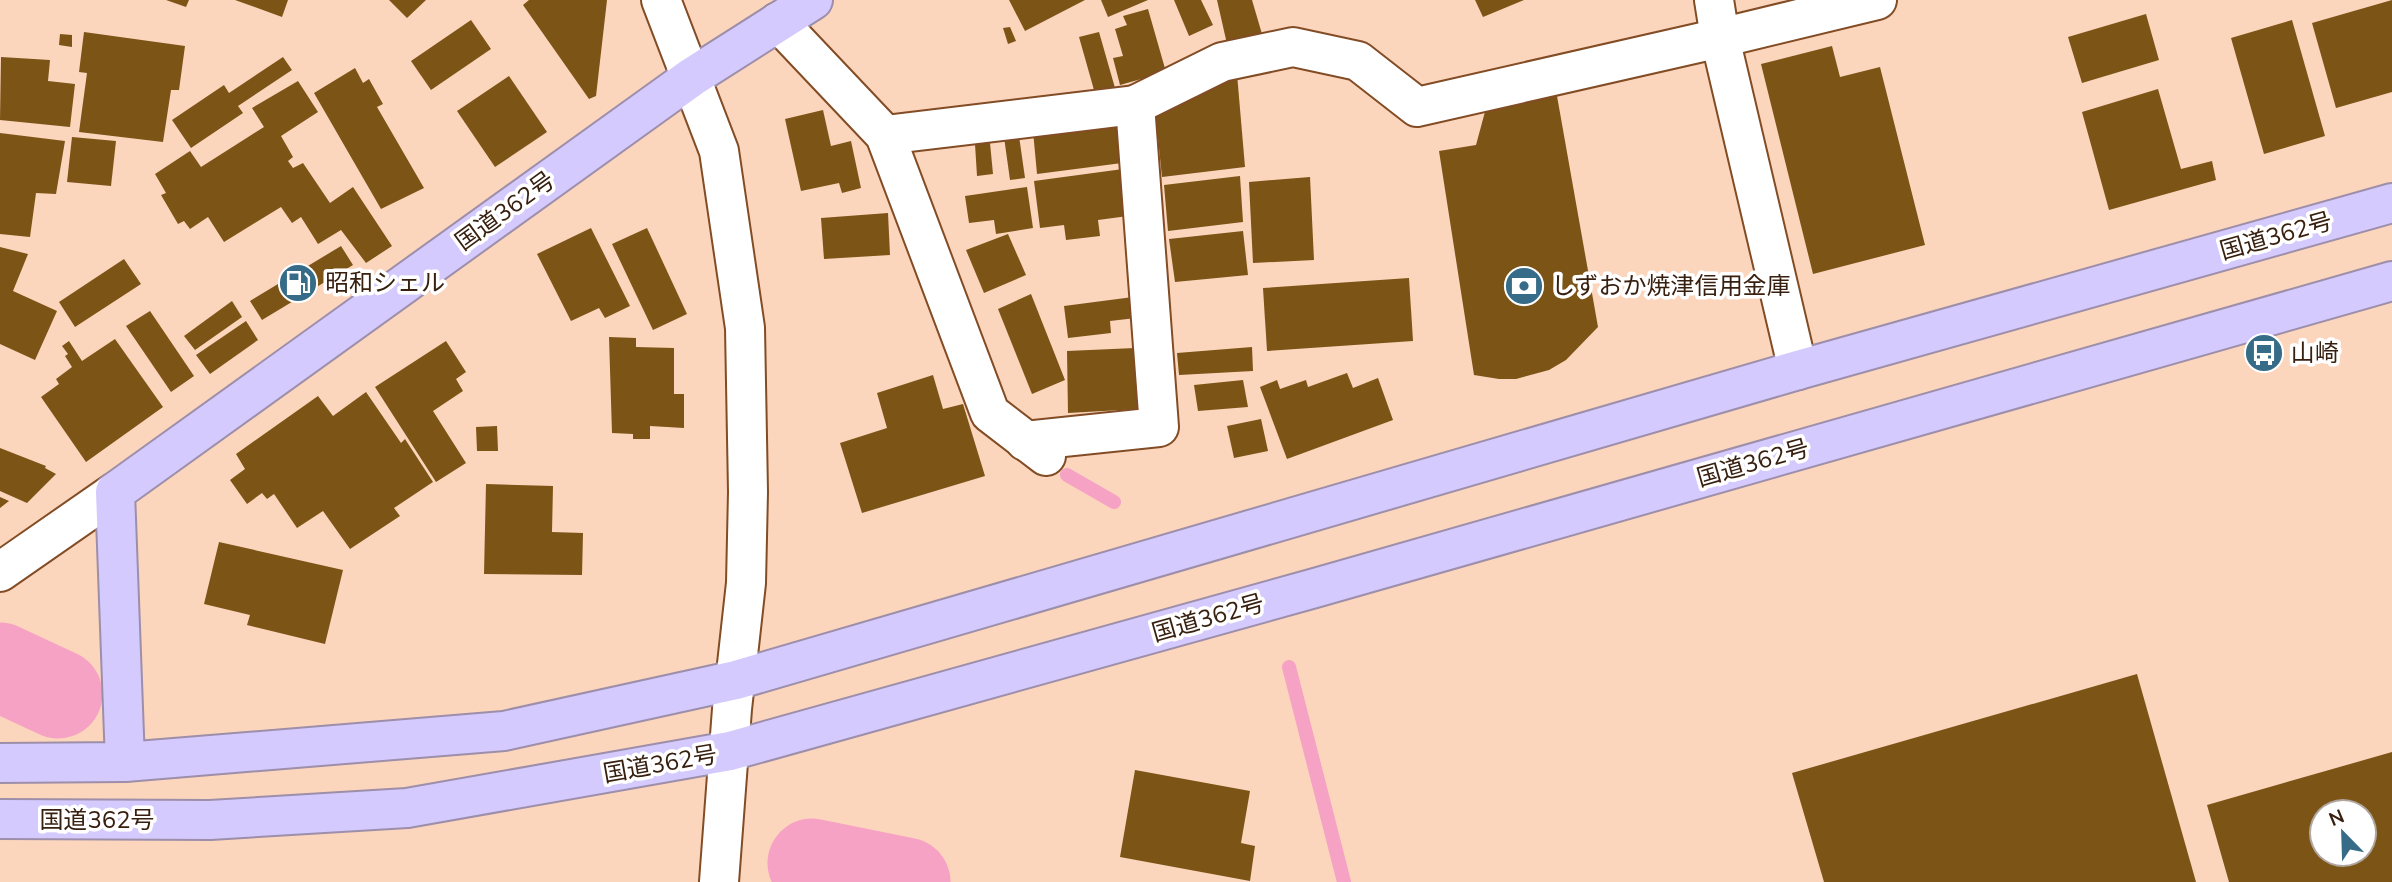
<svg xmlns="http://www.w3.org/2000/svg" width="2392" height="882" viewBox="0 0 2392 882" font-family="'Nunito Sans','Noto Sans JP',sans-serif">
  <rect width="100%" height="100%" fill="#fcd5bd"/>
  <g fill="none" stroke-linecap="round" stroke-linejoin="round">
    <!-- stream -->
    <g stroke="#f5a2c4" stroke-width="14">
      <path d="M1067,475l47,27"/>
      <path d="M1289,667l55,215"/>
    </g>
    <!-- river -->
    <g stroke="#f5a2c4" stroke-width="89">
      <path d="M0,667l58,27"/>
      <path d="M812,863l94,19"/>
    </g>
  </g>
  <!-- building -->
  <g fill="#7b5416" fill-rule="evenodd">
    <path d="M166,0h23l-3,7z"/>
    <path d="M235,0h53l-6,17z"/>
    <path d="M389,0h37l-19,18z"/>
    <path d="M529,0h78l-11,96 -7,3 -66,-94z"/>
    <path d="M1009,0h76l-60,31z"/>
    <path d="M1101,0h47l-40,17z"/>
    <path d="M1174,0h27l12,25 -24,11z"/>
    <path d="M1217,0h35l10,34 -35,10z"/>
    <path d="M1475,0h49l-41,17z"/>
    <path d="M2392,0v92l-56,16 -24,-85z"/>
    <path d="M1148,9l18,63 -46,13 -7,-27 10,-2 -8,-27 12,-4 -4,-9z"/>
    <path d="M2146,14l13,46 -77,23 -14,-46z"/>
    <path d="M471,20l20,29 -60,41 -20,-29z"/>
    <path d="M2292,20l33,116 -61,18 -33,-116z"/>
    <path d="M1010,27l6,14 -8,3 -5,-16z"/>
    <path d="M84,32l101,14 -6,44h-8l-8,52 -84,-10 8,-59 -8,-1z"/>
    <path d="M1099,32l16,56 -21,2 -15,-53z"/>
    <path d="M60,34l12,1v12l-13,-2z"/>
    <path d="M1832,46l8,31 40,-10 45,178 -112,29 -52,-210z"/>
    <path d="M1,57l49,3 -2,21 27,3 -5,43 -70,-7z"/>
    <path d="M283,57l9,13 -54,36 5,7 -52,35 -19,-28 52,-35 5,8z"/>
    <path d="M355,68l8,15 6,-4 14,25 -6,3 47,81 -43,21 -67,-116z"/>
    <path d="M1237,74l8,93 -83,10 -7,-68z"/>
    <path d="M509,76l38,56 -52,35 -38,-56z"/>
    <path d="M298,81l20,31 -37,24 12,21 -5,4 5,7 10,-5 27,40 23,-16 39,59 -26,17 -25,-33 -23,14 -17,-27 -9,6 -11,-16 -57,35 -16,-25 -18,12 -6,-8 -6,3 -17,-29 5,-2 -11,-19 35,-23 11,16 63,-40 -12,-19z"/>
    <path d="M2158,89l23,80 31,-8 4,19 -107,30 -27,-98z"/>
    <path d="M1557,96l41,231 -32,33 -17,10 -33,9h-17l-25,-4 -35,-224 37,-6 10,-37z"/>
    <path d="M823,110l8,36 20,-5 10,47 -19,5 -3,-10 -38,8 -16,-72z"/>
    <path d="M1112,119l8,8 2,36 -85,11 -4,-43z"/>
    <path d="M0,133l65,8 -9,53 -20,-1 -6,44 -30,-3z"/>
    <path d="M1019,136l6,42 -15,2 -6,-43z"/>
    <path d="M72,137l44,4 -5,45 -44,-4z"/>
    <path d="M990,143l3,31 -16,2 -2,-32z"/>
    <path d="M1123,169l5,47 -30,4 2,16 -34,4 -2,-15 -24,3 -6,-47z"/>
    <path d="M1240,176l3,46 -75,9 -4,-46z"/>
    <path d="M1310,177l4,83 -61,3 -4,-81z"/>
    <path d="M1027,187l6,41 -37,6 -2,-14 -25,3 -4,-27z"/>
    <path d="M888,213l2,42 -66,4 -3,-41z"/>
    <path d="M591,228l39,78 -25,12 -6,-10 -28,13 -34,-67z"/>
    <path d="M647,228l40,86 -34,16 -41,-86z"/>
    <path d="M1243,231l5,44 -73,7 -6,-43z"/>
    <path d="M1008,234l18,41 -42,18 -18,-43z"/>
    <path d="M341,246l12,19 -91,55 -12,-19z"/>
    <path d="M0,247l28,7 -15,37 44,20 -22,49 -35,-16z"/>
    <path d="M124,259l17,25 -66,43 -16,-25z"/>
    <path d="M1409,278l4,63 -146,10 -4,-63z"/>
    <path d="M1031,294l34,86 -33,14 -34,-85z"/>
    <path d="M1133,297l3,21 -26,3 1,12 -43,5 -4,-32z"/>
    <path d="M232,301l10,16 -47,33 -11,-14z"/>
    <path d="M150,311l44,65 -23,16 -45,-66z"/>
    <path d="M246,321l12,19 -48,34 -14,-19z"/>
    <path d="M609,337l27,1v9l38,1v46h10v34l-34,-2v13h-17v-5l-21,-1z"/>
    <path d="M115,339l48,68 -77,55 -45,-65 18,-13 -3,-5 16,-12 -7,-11 3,-2 -6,-8 7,-5 13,20z"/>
    <path d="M446,341l20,31 -10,7 7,12 -30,20 33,52 -30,19 -61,-95z"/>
    <path d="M1252,347l1,24 -74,4 -2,-22z"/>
    <path d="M1135,348l4,61 -71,4 -1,-62z"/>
    <path d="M1347,373l6,15 25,-10 15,42 -106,39 -27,-72 17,-7 3,9 26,-9 2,7z"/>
    <path d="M933,375l10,34 20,-5 22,72 -123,37 -22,-70 47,-15 -10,-35z"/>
    <path d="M1243,380l5,27 -50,4 -4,-26z"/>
    <path d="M366,392l35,51 4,-4 28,43 -39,26 6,8 -50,33 -27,-38 -26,17 -23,-34 -7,5 -5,-6 -15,11 -17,-24 15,-11 -9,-15 82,-58 15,20z"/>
    <path d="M1261,419l7,32 -34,7 -7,-32z"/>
    <path d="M497,426l1,25h-21l-1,-24z"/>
    <path d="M0,448l46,18 -1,2 11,6 -29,29 -27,-12z"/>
    <path d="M486,484l67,2 -1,46 31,1 -1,42 -98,-1z"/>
    <path d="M0,497l9,4 -9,7z"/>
    <path d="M219,542l124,28 -18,74 -78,-19 3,-10 -46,-11z"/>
    <path d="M2137,674l59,208h-372l-32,-109z"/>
    <path d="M2392,752v130h-163l-22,-77zM2322,812h42v42h-42z"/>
    <path d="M1135,770l115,21 -9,52 14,3 -5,35 -130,-24z"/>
  </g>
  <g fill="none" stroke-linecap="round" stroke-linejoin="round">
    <!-- minor casing -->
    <g stroke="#824c25" stroke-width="42">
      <g id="minor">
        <path d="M661,0l58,151 26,177 3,164 -2,91 -14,126 -13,173"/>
        <path d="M1714,0l6,38 78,332"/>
        <path d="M778,22l107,113 105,278 56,43"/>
        <path d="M885,135l250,-30"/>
        <path d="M1025,441l134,-14 -24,-322 87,-43 71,-15 65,14 59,46 303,-69 157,-38"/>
        <path d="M0,572l115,-80"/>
      </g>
    </g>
    <!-- highway casing -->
    <g stroke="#9d8eaa" stroke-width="42">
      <g id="highway">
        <path d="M125,762l-10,-270 577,-415 121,-77"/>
        <path d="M0,763l125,-1 379,-31 232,-51 1062,-310 594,-167"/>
        <path d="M0,819l210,1 197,-12 323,-57 585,-163 1077,-307"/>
      </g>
    </g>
    <!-- minor -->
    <use href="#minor" stroke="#fff" stroke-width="38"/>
    <!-- highway -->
    <use href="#highway" stroke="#d4cafd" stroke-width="38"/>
  </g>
  <!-- icons -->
  <defs>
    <g id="fuel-disc" transform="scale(2.0125)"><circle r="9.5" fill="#376c88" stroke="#fff"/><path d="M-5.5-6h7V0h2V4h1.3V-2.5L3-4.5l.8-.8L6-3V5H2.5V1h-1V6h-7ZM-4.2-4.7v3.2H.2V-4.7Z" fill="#fff"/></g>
    <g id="bank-disc" transform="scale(2.0125)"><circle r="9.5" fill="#376c88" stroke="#fff"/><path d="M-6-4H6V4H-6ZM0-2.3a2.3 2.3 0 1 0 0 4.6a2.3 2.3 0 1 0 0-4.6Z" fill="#fff"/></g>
    <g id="bus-disc" transform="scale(2.0125)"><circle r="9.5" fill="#376c88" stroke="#fff"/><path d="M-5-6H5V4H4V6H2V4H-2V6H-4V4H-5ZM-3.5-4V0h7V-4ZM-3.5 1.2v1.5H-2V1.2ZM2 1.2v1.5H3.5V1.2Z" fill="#fff"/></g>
  </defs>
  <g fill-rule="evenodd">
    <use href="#fuel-disc" x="298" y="283"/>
    <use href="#bank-disc" x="1524" y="286"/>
    <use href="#bus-disc" x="2264" y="353"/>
  </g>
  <g text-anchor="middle" stroke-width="7" stroke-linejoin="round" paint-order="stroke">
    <!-- street labels -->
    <g font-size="24" fill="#382010" stroke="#fff">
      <text transform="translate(505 211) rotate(-36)" y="8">国道362号</text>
      <text transform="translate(2276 236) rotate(-16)" y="8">国道362号</text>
      <text transform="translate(1753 463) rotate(-16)" y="8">国道362号</text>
      <text transform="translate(1208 618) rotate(-16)" y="8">国道362号</text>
      <text transform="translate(660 764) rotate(-10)" y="8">国道362号</text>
      <text x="97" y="828">国道362号</text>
    </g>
    <!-- poi labels -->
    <g font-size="24" fill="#382010" stroke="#fff" text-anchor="start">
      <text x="325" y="291">昭和シェル</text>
      <text x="1551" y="294">しずおか焼津信用金庫</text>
      <text x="2291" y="361">山崎</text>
    </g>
  </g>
  <!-- north arrow -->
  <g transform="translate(2343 833) rotate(337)"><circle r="33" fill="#ffffff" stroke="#afa69f" stroke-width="2"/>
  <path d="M0-5L12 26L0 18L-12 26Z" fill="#376c88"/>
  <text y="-10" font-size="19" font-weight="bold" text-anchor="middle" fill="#382010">N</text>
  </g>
</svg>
